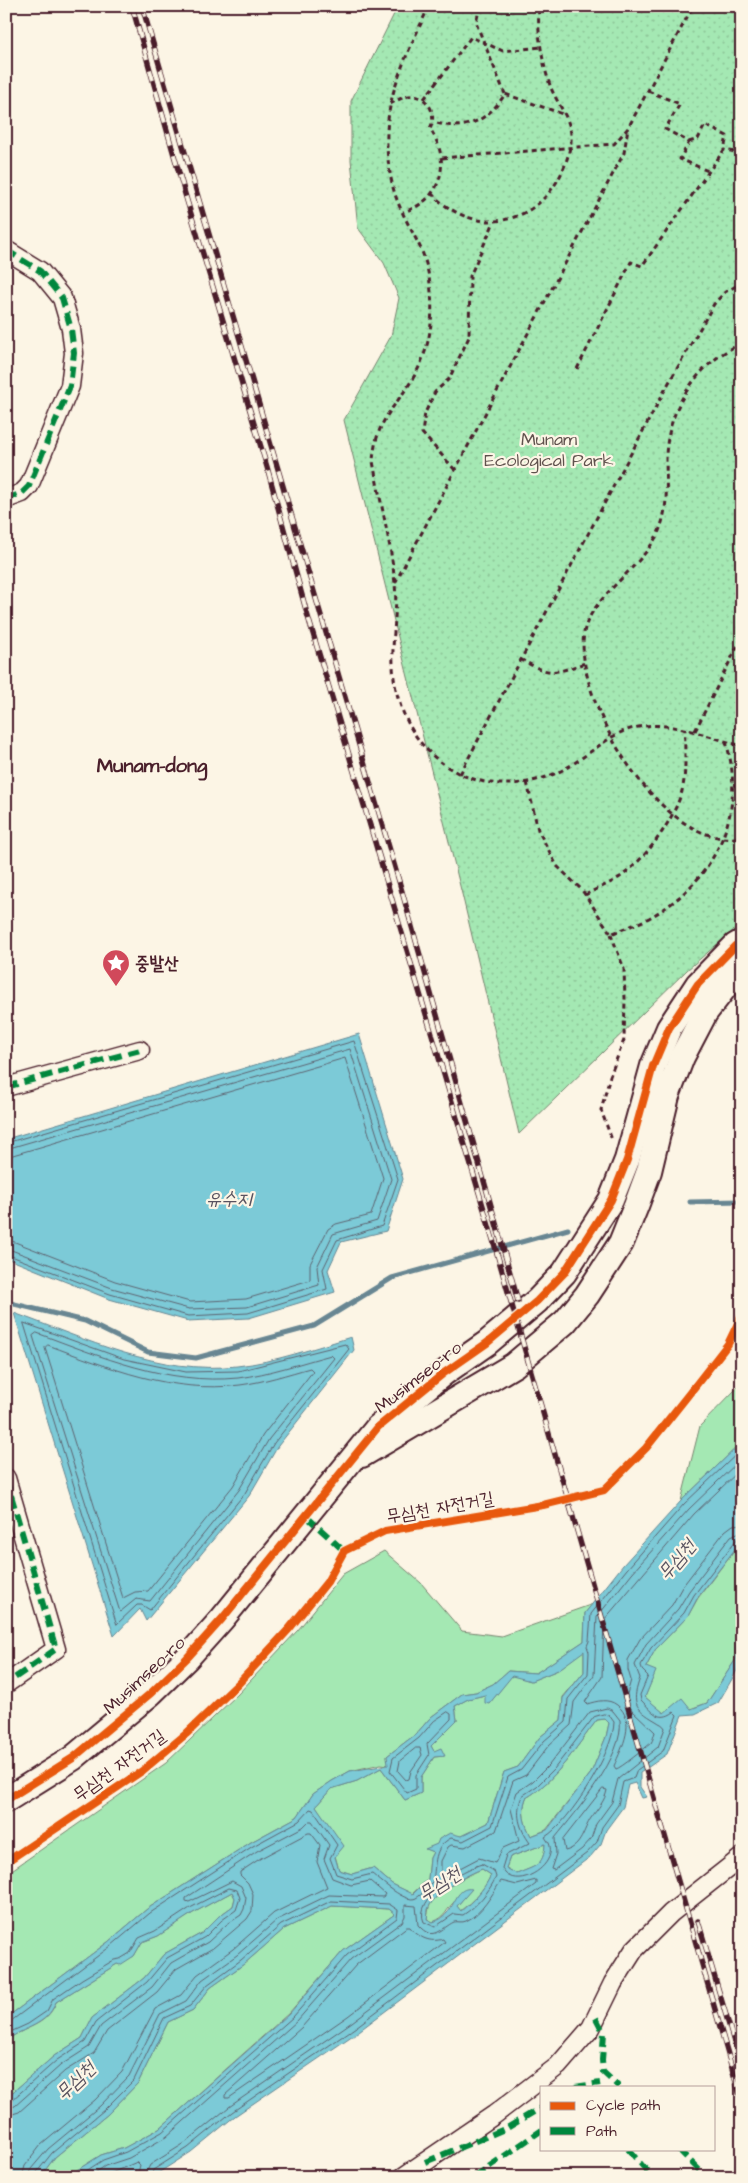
<svg xmlns="http://www.w3.org/2000/svg" width="748" height="2183" viewBox="0 0 748 2183" font-family="'Architects Daughter','Poor Story',sans-serif">
  <defs>
    <pattern id="park-dots" width="8" height="8" patternUnits="userSpaceOnUse" patternTransform="scale(1.25)"><rect width="8" height="8" fill="#a4e8b3"/><path d="M2 2h.1M6 6h.1" fill="none" stroke="#8fc79a" stroke-width="1.8" stroke-linecap="round"/></pattern>
  </defs>
  <rect width="100%" height="100%" fill="#fcf5e5"/>
  <filter id="ink" filterUnits="userSpaceOnUse"><feTurbulence type="fractalNoise" baseFrequency=".02" numOctaves="2"/><feDisplacementMap in="SourceGraphic" scale="10" xChannelSelector="R" yChannelSelector="G"/><feConvolveMatrix kernelMatrix="1 2 1 2 8 2 1 2 1" color-interpolation-filters="sRGB"/></filter>
  <g filter="url(#ink)">
    <!-- grass -->
    <g fill="#a4e8b3" stroke="#77846f">
      <path d="M742,1374v68l-61,59 19,-75 37,-38z"/>
      <path d="M742,1540v85l-6,14v20l-29,44 -17,6 -26,5 -19,-17 10,-25 -9,-5 9,-17 33,-34 10,-18z"/>
      <path d="M384,1551l37,32 41,48 40,5 91,-32 -8,9 -1,28 -48,32 -28,-2 -15,13 -17,8 -14,2 -31,23 -15,17 -29,22 2,9 -8,-1 -31,7 -18,10 -19,13 -16,23 -46,25 -104,67 -39,33 -102,76v-144l160,-111 72,-69 60,-64 45,-56z"/>
      <path d="M584,1650v22l-21,25 -2,23 -21,17 -22,30 -14,5 -16,51 -27,13 -35,13 7,3 -3,6 -2,21 -16,15 -20,-10 -19,-16 -21,6 -13,-4 -14,-50 -9,-14 15,-17 26,-8 24,-13 24,32 16,-7v-16l13,-20 10,-1 -10,-4 -3,-6 26,-26 -2,-14 13,-7 17,-4 4,9 23,-29 19,6 27,-11z"/>
      <path d="M605,1719l4,4 -3,14 -15,36 -45,57 -15,6c-7,-13 -10,-24 -5,-38 31,-18 49,-50 71,-78z"/>
      <path d="M545,1844c-1,23 -10,22 -28,30l-11,-6 4,-11z"/>
      <path d="M482,1869l9,6c-7,15 -18,26 -31,36l-3,-5 14,-17c-5,4 -13,8 -17,13 -9,9 -7,14 -21,20l-6,-3c1,-4 1,-8 2,-12 5,-14 40,-33 53,-38z"/>
      <path d="M232,1892l3,6 -2,8 -14,10 -17,17 -38,21 -20,24 -52,40 -10,20 -28,18 -48,42v-57c18,-15 41,-14 50,-39l61,-38 17,-8 8,-14 16,-6 35,-23z"/>
      <path d="M332,1906l57,3 6,5 -52,37 -54,62 -130,116 -35,19 -23,7 -35,22h-26l15,-20 53,-43 30,-31 30,-61 25,-12 17,-22 34,-24 40,-35z"/>
    </g>
    <!-- park -->
    <path fill="url(#park-dots)" stroke="#77846f" d="M398,6h344v917l-55,47 -168,164 -56,-236 -119,-478 47,-84 8,-38 -15,-35 -26,-35 -7,-68v-59z"/>
    <!-- water -->
    <g fill="#7bcad7" stroke="#678692" fill-rule="evenodd">
      <path d="M359,1034l44,145 -17,52 -45,11 -13,28 7,22 -86,26 -61,3 -79,-22 -103,-41v-119z"/>
      <path d="M14,1313c72,26 145,62 223,53 38,-4 77,-18 114,-29l3,13 -76,96 -29,50 -103,125 -6,-12 -26,27z"/>
      <path d="M742,1442v98l-44,57 -10,19 -33,34 -9,17 10,4 -11,26 19,16 18,-15 9,11 16,-6 29,-44v-20l6,-14v37l-24,41 -23,11 -13,1 -15,39 -27,19v14l7,10 -5,1 -7,-15 -7,2 -5,22 -17,23 -5,14 -11,13 -231,174 -124,85 -44,36 -39,25h-86l35,-22 23,-7 35,-19 130,-115 54,-63 52,-37 -6,-5 -57,-3 -48,23 -40,35 -34,24 -17,22 -25,12 -30,61 -30,31 -53,43 -15,20h-34v-79l48,-42 28,-18 10,-20 52,-40 20,-24 38,-21 17,-17 14,-10 2,-8 -3,-6 -39,21 -35,23 -16,6 -8,14 -14,9 -3,-1 -61,38c-10,25 -32,24 -50,39v-23l102,-76 39,-33 104,-67 46,-25 16,-23 19,-13 18,-10 38,-6 -1,-9 29,-22 15,-17 31,-23 14,-2 17,-8 15,-13 28,2 48,-32 1,-28 38,-48 58,-64zM584,1651v21l-21,26 -2,22 -21,17 -22,30 -14,5 -16,51 -27,13 -11,-3 -11,6 -2,5 -12,5 8,3 -3,6 -2,21 -15,15 -21,-10 -19,-16 -21,6 -13,-4 -4,-13 9,-11 -28,-40 15,-17 26,-8 24,-13 24,32 16,-7v-16l13,-20 11,-1 -4,-8 -7,3 -3,-5 26,-26 -2,-14 13,-7 17,-4v8l4,1 23,-28 19,5 27,-11zM605,1719l4,4 -3,14 -15,36 -44,57 -16,6c-7,-13 -10,-24 -5,-38 31,-18 49,-50 71,-78zM545,1844c-1,23 -11,22 -28,30l-11,-6 4,-11zM482,1869l9,6c-7,15 -18,26 -30,36l-4,-5 15,-17c-15,-3 -17,16 -25,24 -4,5 -8,7 -14,9l-6,-3c1,-4 0,-9 2,-12 6,-15 39,-33 53,-38z"/>
    </g>
    <g fill="none" stroke-linecap="round" stroke-linejoin="round">
      <!-- shore -->
      <g stroke="#5e6370" stroke-width="1">
        <path d="M6,1143l348,-102 44,138 -16,47 -45,14 -14,29 4,20 -79,24 -60,3 -78,-22 -104,-40"/>
        <path d="M6,1149l344,-100 41,130 -14,42 -44,13 -16,33 2,18 -72,22 -58,2 -77,-21 -106,-40"/>
        <path d="M6,1157l339,-99 38,120 -12,37 -35,9 -8,5 -18,35v16l-64,19 -56,3 -75,-21 -100,-39 -9,-2"/>
        <path d="M24,1323l100,36 62,13 52,-1 107,-27 4,5 -75,94 -29,50 -95,117 -8,-5h-5l-20,19z"/>
        <path d="M37,1333c65,24 130,52 201,45 31,-4 63,-15 93,-23l3,3 -65,81 -30,51 -89,111 -14,-2 -16,13 -87,-276z"/>
        <path d="M48,1345c62,23 124,49 192,40 24,-3 48,-11 70,-17l3,3 -50,64 -30,51 -85,105 -13,1 -12,6 -78,-250z"/>
        <path d="M742,1458l-53,51 -57,64 -35,44 -3,58 -20,27 -3,23 -22,20 -23,30 -13,6 -17,50 -31,16 -14,-2 -3,2 -7,14v17l38,-20 16,5 8,-15 16,-7 -8,-32 6,-17 16,-11 16,-16 41,-53 17,-4 6,3 7,9c5,35 -44,92 -65,118l1,16 -5,15 3,1 28,-21 9,-10 5,-15 16,-22 6,-23 40,-32 7,-19c-2,-4 -5,-4 -9,-7 -23,-13 -24,-20 -16,-43l-5,-13 11,-21 32,-35 11,-18 42,-55 11,-5"/>
        <path d="M742,1468l-48,46 -90,106 -2,57 -17,25 2,2c10,-3 21,-6 30,1 20,16 5,42 -3,61l2,3c5,-1 29,-21 35,-26 2,-3 3,-8 4,-11l-23,-22 -4,-7 -1,-9 4,-14 -3,-10v-10l12,-21 32,-34 10,-18 43,-56 8,-6 9,-1"/>
        <path d="M448,1712l3,2v5l-24,25 2,11 -13,20v14l-9,4 -17,-22 3,-13 26,-20 15,-17z"/>
        <path d="M604,1714l5,1 5,7c0,29 -44,100 -69,115 1,2 3,4 4,6 10,24 -37,50 -47,25l4,-13 24,-12c-11,-15 -15,-30 -8,-47l15,-10 17,-17 40,-52z"/>
        <path d="M416,1748h4l2,7 -11,16 -2,8 -3,1 -8,-9 2,-10z"/>
        <path d="M603,1789l4,1c-2,11 -9,18 -16,28 -8,12 -9,29 -26,33l-2,-11z"/>
        <path d="M482,1864l12,7 2,6c-7,15 -19,29 -33,38l-9,-1 -19,13 -11,-5c-11,-24 39,-53 58,-58z"/>
        <path d="M407,1927h3c9,11 20,16 33,12l2,3 -97,74 -119,82h-4v-3l77,-68 54,-62z"/>
        <path d="M6,2022l5,-1 100,-75 39,-33 103,-67 46,-25 11,-12 3,1 24,35 -7,13 6,16 16,5 20,-5c8,6 34,30 44,24 6,-3 12,-12 17,-17 3,-17 0,-34 18,-43l12,3 29,-15 16,-49 13,-7 23,-29 22,-19 2,-23 20,-25 1,-22 -2,-6 2,-5 2,-27 36,-45 57,-65 58,-55"/>
        <path d="M6,2034l22,-10 19,-13 6,-12 29,-20 32,-19 6,-1 10,-6 9,-15 16,-7 35,-23 39,-20 8,2 3,8 -4,12 -14,10 -17,17 -38,21 -20,24 -51,40 -11,20 -28,18 -45,40 -6,2"/>
        <path d="M6,2108l9,-2 46,-41 28,-18 12,-21 51,-39 19,-24 37,-21 18,-17 15,-10 3,-6 2,-11 -5,-12 -9,-5 -43,21 -3,-1v-3l71,-47 46,-24 6,-6h3l17,24 -5,14 8,19 19,7 19,-4 15,13 -2,3 -54,-2 -52,25 -40,35 -35,25 -16,21 -26,13 -31,62 -29,30 -52,43 -17,20 -1,8"/>
        <path d="M6,2116l13,-4 46,-41 29,-18 13,-22 50,-39 19,-23 37,-21 34,-29 5,-8 1,-17 -5,-11 -8,-8v-3l21,-14 47,-25h3l9,12 -3,17 10,25 -53,26 -41,36 -36,26 -16,20 -26,14 -33,63 -27,28 -54,45 -16,21 -3,11"/>
        <path d="M36,2177l1,-5 15,-19 52,-43 30,-30 30,-62 26,-12 17,-21 34,-25 40,-35 50,-24 58,3 9,6 -1,8 -50,37 -54,62 -131,115 -36,20 -23,8 -26,17"/>
        <path d="M89,2177l16,-11 24,-8 37,-21 131,-116 54,-62 51,-37 3,-6v-11l11,1 2,19c16,18 23,3 36,-3 4,-1 8,1 12,-1 16,-7 26,-27 35,-40l16,4 19,-5v4l-184,138 -123,85 -44,36 -35,22 -6,12"/>
        <path d="M102,2177l35,-15 3,3 -3,12"/>
        <path d="M151,2177l2,-7 35,-22 44,-36 124,-85 231,-174 10,-11 5,-15 16,-22 5,-23 11,-4 3,-8 26,-19 14,-36 -3,-3c-15,11 -22,-1 -33,-12l-1,-5 8,-19 -6,-6 -1,-5 10,-17 33,-35 10,-18 42,-55 6,-2"/>
      </g>
      <!-- stream -->
      <g stroke="#678692" stroke-width="5">
        <path d="M690,1202l52,-1"/>
        <path d="M6,1302l79,19 63,31 48,6 118,-32 78,-48 176,-49"/>
      </g>
      <!-- street casing -->
      <g stroke="#4a1f2b" stroke-width="21">
        <g id="street">
          <path d="M6,250l34,21 22,27 9,31 3,24 -4,33 -41,100 -7,7 -16,6"/>
          <path d="M6,1087l134,-37"/>
          <path d="M6,1478l50,171 -50,35"/>
          <path d="M403,2177l91,-62 64,-49 33,-38 22,-45 21,-33 37,-37 71,-56"/>
        </g>
      </g>
      <!-- secondary casing -->
      <g stroke="#4a1f2b" stroke-width="28">
        <g id="secondary">
          <path d="M362,1455l152,-90 51,-43 22,-27 34,-52 15,-37 13,-35 18,-75 15,-39 23,-44 37,-48"/>
          <path d="M6,1800l67,-42 78,-65 36,-35 35,-39 156,-192 66,-54 43,-30 50,-42 27,-28 47,-73 16,-40 26,-94 16,-38 29,-44 37,-38 7,-4"/>
        </g>
      </g>
      <!-- path -->
      <g stroke="#4a1f2b" stroke-width="3" stroke-dasharray="5 4" stroke-linecap="butt">
        <path d="M429,6c-29,64 -53,105 -37,177 5,24 19,45 29,66 10,24 13,57 9,82 -2,13 -7,29 -13,40 -19,36 -41,45 -44,90 7,41 18,81 22,123 3,31 -5,62 -1,94 11,80 83,128 160,96 22,-9 39,-26 60,-38 42,-24 86,-1 128,10"/>
        <path d="M480,6l-4,17 29,71"/>
        <path d="M685,6l7,2"/>
        <path d="M648,91l32,13 -15,25 24,13 -9,17 28,12"/>
        <path d="M424,99l47,-62 32,14 39,-4"/>
        <path d="M390,104c6,-3 12,-7 19,-8 18,-2 29,17 21,33 22,32 12,72 -27,83"/>
        <path d="M437,123c30,9 52,-4 68,-29l58,20"/>
        <path d="M689,142l9,-3 7,-14 22,11 -3,14"/>
        <path d="M442,158l172,-14 14,-16 65,-122"/>
        <path d="M431,193c55,57 130,21 140,-52 2,-19 -13,-36 -20,-53 -9,-25 -14,-55 -12,-82"/>
        <path d="M742,289v17"/>
        <path d="M742,343c-45,20 -74,65 -76,113 0,25 3,51 -7,75 -16,37 -70,67 -75,102 -11,68 80,221 158,204"/>
        <path d="M577,369l54,-107 11,4 82,-116 18,3"/>
        <path d="M455,470l-33,-37 3,-20 10,-21 14,-13 20,-42 1,-61 24,-54"/>
        <path d="M395,583l229,-430 4,-25"/>
        <path d="M520,659c31,17 33,15 65,4"/>
        <path d="M695,731l47,-94"/>
        <path d="M460,774l207,-388 47,-82 11,-12 17,-9"/>
        <path d="M527,782l11,48 19,36 25,24 29,44c12,-5 26,-10 38,-16 65,-36 99,-104 77,-176"/>
        <path d="M585,895c11,-6 24,-11 35,-18 25,-17 54,-57 62,-86 5,-21 2,-41 3,-62"/>
        <path d="M611,934l13,35 1,30 -1,41 -14,36 -9,34 11,30"/>
      </g>
      <!-- street -->
      <use href="#street" stroke="#fcf5e5" stroke-width="18"/>
      <!-- secondary -->
      <use href="#secondary" stroke="#fcf5e5" stroke-width="24"/>
      <!-- rail casing -->
      <g stroke="#4a1f2b" stroke-width="5.5">
        <g id="rail">
          <path d="M132,6l53,188 82,273 39,143 188,633 248,860"/>
          <path d="M142,6l259,882 117,413"/>
          <path d="M698,1921l44,148"/>
        </g>
      </g>
      <!-- rail -->
      <use href="#rail" stroke="#fcf5e5" stroke-width="4" stroke-dasharray="11" stroke-linecap="butt"/>
      <!-- quiet -->
      <g stroke="#00873e" stroke-width="6" stroke-dasharray="12 6" stroke-linecap="butt">
        <path d="M6,250l34,21 22,27 9,31 3,24 -4,33 -41,100 -7,7 -16,6"/>
        <path d="M6,1087l134,-37"/>
        <path d="M6,1478l50,171 -50,35"/>
        <path d="M306,1516l38,35"/>
        <path d="M596,2018l8,15 -2,27 1,12 16,15"/>
        <path d="M575,2087l25,-4"/>
        <path d="M628,2149l24,28"/>
        <path d="M678,2149l28,28"/>
        <path d="M425,2162l82,-34 35,-21"/>
        <path d="M474,2177l68,-47"/>
      </g>
      <!-- cycleway casing -->
      <g stroke="#fcf5e5" stroke-width="11">
        <g id="cycleway">
          <path d="M6,1800l67,-42 78,-65 36,-35 35,-39 156,-192 66,-54 43,-30 50,-42 27,-28 47,-73 16,-40 26,-94 16,-38 29,-44 37,-38 7,-4"/>
          <path d="M6,1862l136,-91 44,-37 52,-50 51,-55 38,-47 17,-31 41,-20 158,-26 61,-15 42,-42 50,-63 32,-41 14,-29"/>
        </g>
      </g>
      <!-- cycleway -->
      <use href="#cycleway" stroke="#e8590c" stroke-width="8"/>
    </g>
  </g>
  <!-- icons -->
  <defs>
    <g id="sight-pin" transform="scale(1.4375)"><path d="M0 17L-7.5 6A9.5 9.5 0 1 1 7.5 6Z" fill="#d1495b" stroke="#fcf5e5"/><path d="M0-6L1.8-2.2L6-1.7L2.9 1.2L3.7 5.4L0 3.3L-3.7 5.4L-2.9 1.2L-6-1.7L-1.8-2.2Z" fill="#fff"/></g>
  </defs>
  <g fill-rule="evenodd">
    <use href="#sight-pin" x="116" y="963"/>
  </g>
  <g text-anchor="middle" stroke-width="4.5" stroke-linejoin="round" paint-order="stroke">
    <!-- park labels -->
    <g font-size="18" fill="#60514d" stroke="#fcf5e5">
      <text x="549" y="445">Munam<tspan x="549" dy="21">Ecological Park</tspan></text>
    </g>
    <!-- poi labels -->
    <g font-size="18" font-weight="bold" fill="#4a1f2b" stroke="#fcf5e5" text-anchor="start">
      <text x="135" y="969">중발산</text>
    </g>
    <!-- street labels -->
    <g font-size="18" fill="#4a1f2b" stroke="#fcf5e5">
      <text transform="translate(418 1377) rotate(-38)" y="6">Musimseo-ro</text>
      <text transform="translate(440 1507) rotate(-10)" y="6">무심천 자전거길</text>
      <text transform="translate(144 1675) rotate(-43)" y="6">Musimseo-ro</text>
      <text transform="translate(119 1765) rotate(-36)" y="6">무심천 자전거길</text>
    </g>
    <!-- water labels -->
    <g font-size="19" font-style="italic" fill="#59525f" stroke="#fcf5e5">
      <text x="229" y="1205">유수지</text>
      <text transform="translate(676 1559) rotate(-50)" y="7">무심천</text>
      <text transform="translate(439 1883) rotate(-33)" y="7">무심천</text>
      <text transform="translate(75 2080) rotate(-44)" y="7">무심천</text>
    </g>
    <!-- quarter labels -->
    <g font-size="20" font-weight="bold" fill="#4a1f2b" stroke="#fcf5e5">
      <text x="152" y="772">Munam-dong</text>
    </g>
  </g>
  <!-- margin -->
  <rect width="748" height="2183" fill="none" stroke="#fcf5e5" stroke-width="25"/>
  <rect x="12" y="12" width="723" height="2158" fill="none" stroke="#4a1f2b" stroke-width="2" filter="url(#ink)"/>
  <!-- legend -->
  <rect x="540" y="2086" width="175" height="65" fill="#fcf5e5" stroke="#b59f9b"/>
  <rect x="550" y="2102" width="25" height="8" fill="#e8590c" stroke="#b59f9b"/>
  <text x="586" y="2110" font-size="15" fill="#4a1f2b">Cycle path</text>
  <rect x="550" y="2127" width="25" height="8" fill="#00873e" stroke="#b59f9b"/>
  <text x="586" y="2136" font-size="15" fill="#4a1f2b">Path</text>
</svg>
